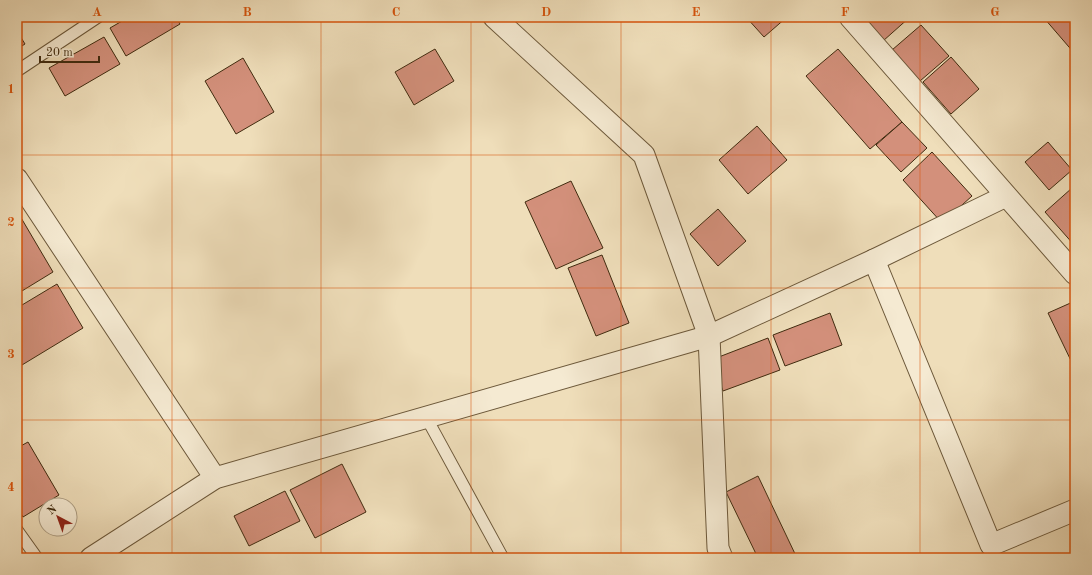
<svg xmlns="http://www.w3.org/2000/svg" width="1092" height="575" viewBox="0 0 1092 575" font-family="'Old Standard TT',serif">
  <rect width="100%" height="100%" fill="#efdeba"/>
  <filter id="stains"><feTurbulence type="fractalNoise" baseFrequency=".005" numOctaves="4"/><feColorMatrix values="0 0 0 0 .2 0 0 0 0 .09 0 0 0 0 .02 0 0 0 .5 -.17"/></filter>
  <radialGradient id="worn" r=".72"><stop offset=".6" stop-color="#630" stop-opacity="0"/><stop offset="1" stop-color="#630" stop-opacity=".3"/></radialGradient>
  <!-- building -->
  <g fill="#d3907b" stroke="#402b0f">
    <path d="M129,17h47l4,7 -54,32 -16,-28z"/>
    <path d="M181,17h10l-8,4z"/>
    <path d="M746,17h41l-23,20z"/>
    <path d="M862,17h48l-27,24z"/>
    <path d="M1045,17h30v37l-31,-36z"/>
    <path d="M921,25l28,31 -29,25 -28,-31z"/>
    <path d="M17,31l8,13 -8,5z"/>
    <path d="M104,37l16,27 -55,32 -16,-28z"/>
    <path d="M435,49l19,32 -40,24 -19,-33z"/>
    <path d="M838,49l64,73 -32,27 -64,-73z"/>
    <path d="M951,57l28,32 -28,25 -28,-32z"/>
    <path d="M243,58l31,54 -38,22 -31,-53z"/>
    <path d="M902,122l25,26 -26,24 -25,-27z"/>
    <path d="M757,126l30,34 -39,34 -29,-34z"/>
    <path d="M1048,142l24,28 -23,20 -24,-28z"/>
    <path d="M932,152l40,44 -30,27 -39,-43z"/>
    <path d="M571,181l32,67 -47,21 -31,-67z"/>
    <path d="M1072,188l3,3v55l-30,-34z"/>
    <path d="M718,209l28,32 -28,25 -28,-32z"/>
    <path d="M20,216l33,56 -36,22v-76z"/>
    <path d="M602,255l27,68 -33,13 -28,-68z"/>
    <path d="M57,284l26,44 -66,40v-60z"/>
    <path d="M1075,301v68l-27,-56z"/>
    <path d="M830,313l12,32 -57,21 -12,-31z"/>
    <path d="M768,338l12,32 -57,21 -12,-31z"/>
    <path d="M28,442l31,53 -36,22 -6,-10v-59z"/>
    <path d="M342,464l24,48 -51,26 -25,-48z"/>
    <path d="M758,476l39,82h-39l-32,-66z"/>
    <path d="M285,491l15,30 -51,25 -15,-30z"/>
    <path d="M641,555l1,3h-10z"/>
  </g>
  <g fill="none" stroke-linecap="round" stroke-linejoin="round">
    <!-- lane casing -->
    <g stroke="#6c583a" stroke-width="13">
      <g id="lane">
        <path d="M17,71l81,-54"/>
        <path d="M426,417l77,141"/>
        <path d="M17,530l20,28"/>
      </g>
    </g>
    <!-- street casing -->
    <g stroke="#6c583a" stroke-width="23">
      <g id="street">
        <path d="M494,17l150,138 65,181 9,212 4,10"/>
        <path d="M850,17l225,257"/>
        <path d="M17,179l198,299"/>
        <path d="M874,260l117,285 84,-35"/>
        <path d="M91,558l124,-80 494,-142 165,-76 132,-64"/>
      </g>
    </g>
    <!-- lane -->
    <use href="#lane" stroke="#f5ead2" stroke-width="11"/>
    <!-- street -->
    <use href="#street" stroke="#f5ead2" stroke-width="21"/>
  </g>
  <!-- grid -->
  <path fill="none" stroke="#d7540c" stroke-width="1" stroke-opacity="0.55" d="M172,17v541M321,17v541M471,17v541M621,17v541M771,17v541M920,17v541M17,155h1058M17,288h1058M17,420h1058"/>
  <!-- margin -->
  <rect width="1092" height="575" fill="none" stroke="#efdeba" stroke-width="44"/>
  <!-- north arrow -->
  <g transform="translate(58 517) rotate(319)"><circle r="19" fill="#f5ead2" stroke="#ad9e84"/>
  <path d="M0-3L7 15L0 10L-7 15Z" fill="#8f2418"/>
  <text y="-6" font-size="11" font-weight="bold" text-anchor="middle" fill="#402b0f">N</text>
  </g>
  <!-- scale -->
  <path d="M40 56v6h59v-6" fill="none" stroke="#402b0f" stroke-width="2"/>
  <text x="46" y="56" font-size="12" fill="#402b0f" stroke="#f5ead2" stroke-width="3" paint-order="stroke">20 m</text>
  <rect x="22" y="22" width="1048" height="531" fill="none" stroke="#d7540c" stroke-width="1.5"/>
  <g font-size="13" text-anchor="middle" font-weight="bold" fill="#d7540c">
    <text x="97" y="16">A</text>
    <text x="247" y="16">B</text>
    <text x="396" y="16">C</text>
    <text x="546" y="16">D</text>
    <text x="696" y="16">E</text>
    <text x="845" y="16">F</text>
    <text x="995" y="16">G</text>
    <text x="11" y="93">1</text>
    <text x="11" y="226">2</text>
    <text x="11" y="358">3</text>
    <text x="11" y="491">4</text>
  </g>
  <rect width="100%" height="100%" filter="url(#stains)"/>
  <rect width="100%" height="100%" fill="url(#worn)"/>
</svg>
